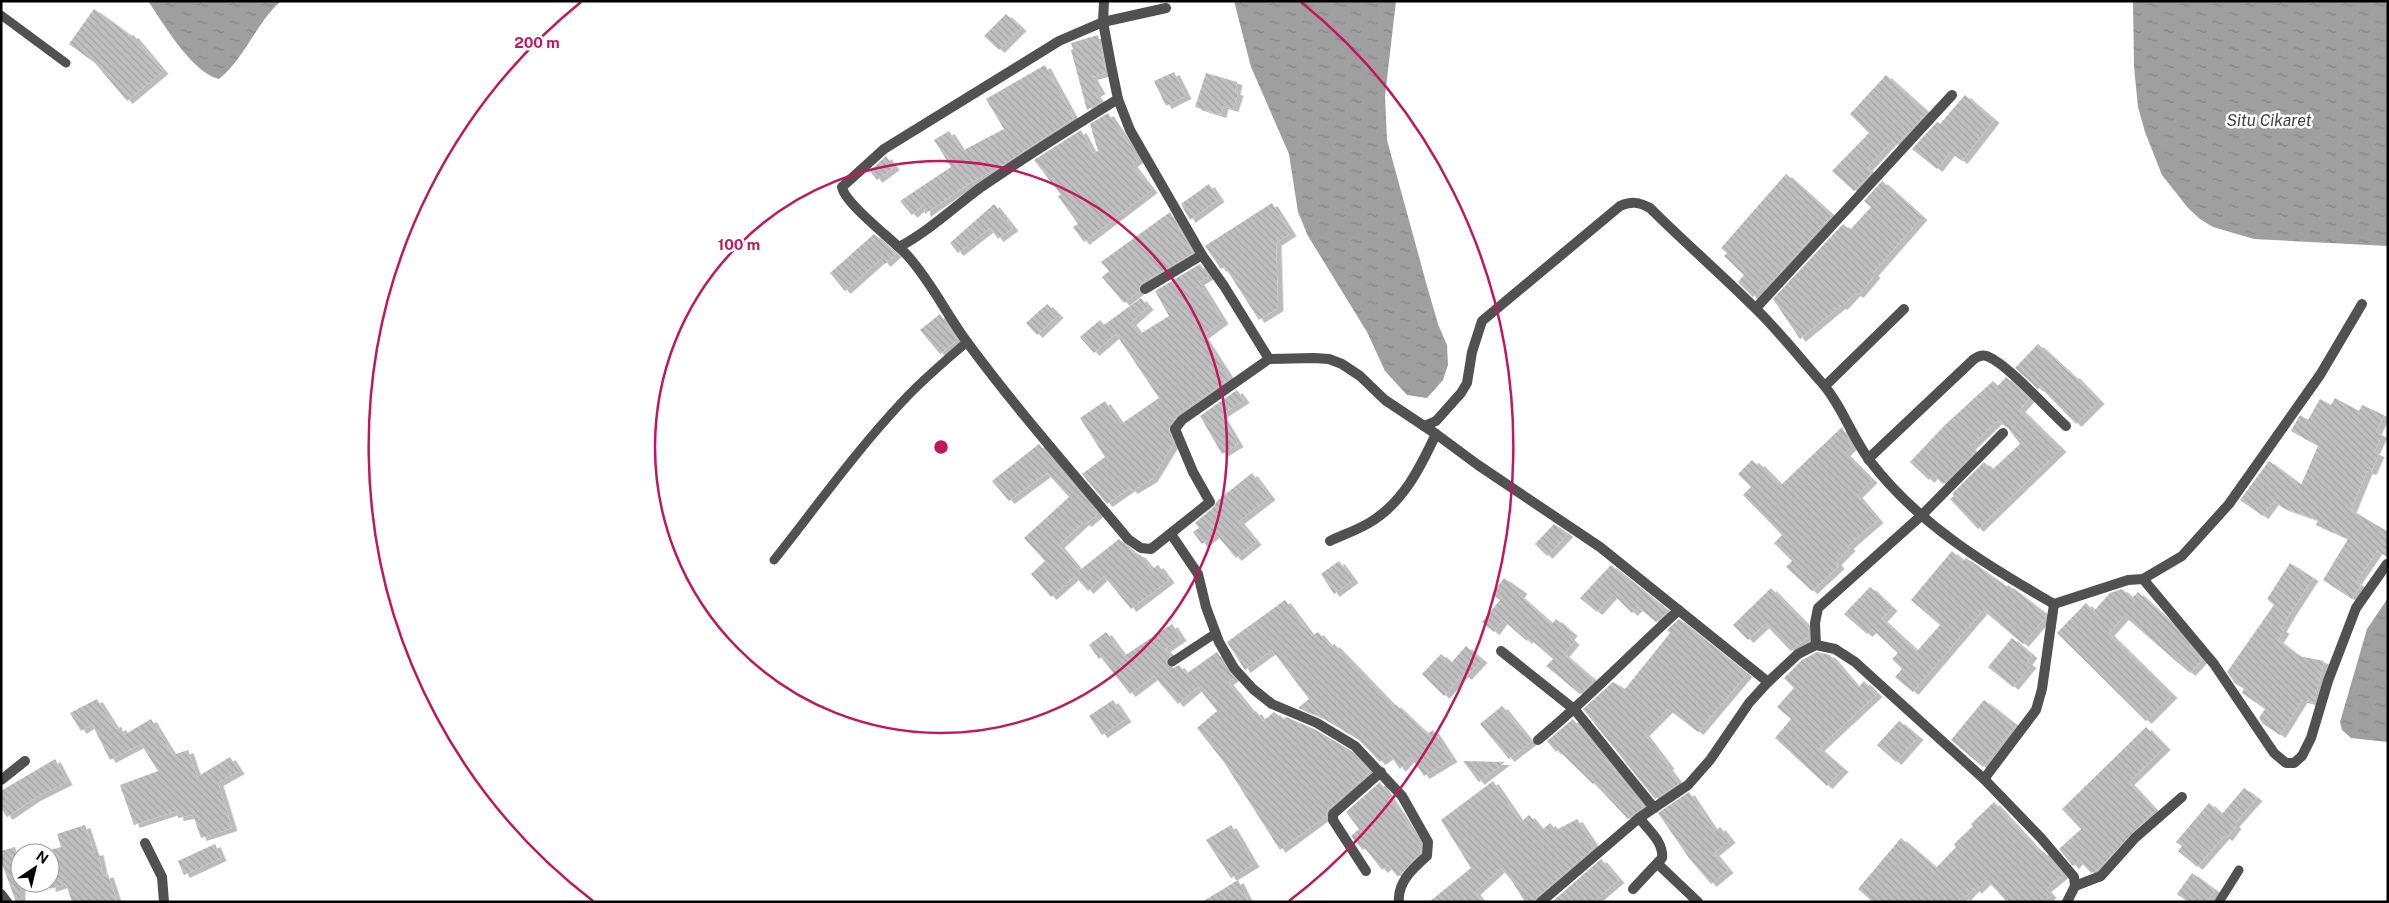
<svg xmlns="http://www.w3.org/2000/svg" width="2389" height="903" viewBox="0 0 2389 903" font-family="'Public Sans',sans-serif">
  <defs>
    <pattern id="water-ripples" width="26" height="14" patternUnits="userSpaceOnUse" patternTransform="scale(1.25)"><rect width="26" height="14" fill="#9f9f9f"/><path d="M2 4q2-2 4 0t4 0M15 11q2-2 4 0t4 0" fill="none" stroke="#878787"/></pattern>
    <pattern id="building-back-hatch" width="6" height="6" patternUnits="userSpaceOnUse" patternTransform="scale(1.25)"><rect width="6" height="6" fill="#c0c0c0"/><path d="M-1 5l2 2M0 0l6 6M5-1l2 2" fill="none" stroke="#a3a3a3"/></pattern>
    <filter id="shadow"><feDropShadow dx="5.5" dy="3" stdDeviation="0" flood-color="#0004"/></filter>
  </defs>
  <rect width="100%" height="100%" fill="#fff"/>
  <!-- water -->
  <g fill="url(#water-ripples)">
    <path d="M148,1h133c-25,22 -36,57 -62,78 -28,-7 -55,-55 -71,-78z"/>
    <path d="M1234,1h162l-11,95 2,44 40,146 11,38 9,21 1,20 -5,15 -16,18 -20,-3 -22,-24 -18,-39 -59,-96 -10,-24 -9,-58 -38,-87z"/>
    <path d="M2133,1h255v245l-134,-7 -41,-12 -13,-8 -12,-11 -26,-33 -17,-43 -7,-25 -4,-40z"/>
    <path d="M2388,598v144l-37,-4 -9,-8 -2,-8 27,-93z"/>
  </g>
  <!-- building -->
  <g fill="url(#building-back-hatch)" filter="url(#shadow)">
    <path d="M94,9l37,27 2,-1 30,36 -36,30 -32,-38 -26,-19z"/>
    <path d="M1006,14l15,14 -22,22 -15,-14z"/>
    <path d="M1098,35l8,38 -14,4 8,14 -5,3 6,8 -14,8 -16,-60 2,-1 -2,-6z"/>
    <path d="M1045,65l29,53 -76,50 -28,15 -45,31 -1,-10 -12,11 -12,-14 51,-34 -17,-27 15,-9 13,20 42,-22 -18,-30z"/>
    <path d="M1174,72l12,24 -20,10 -12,-25z"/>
    <path d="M1206,73l31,9 -2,10 3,1 -5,16 -10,-3 -2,9 -26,-8z"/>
    <path d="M1886,75l41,37 -31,33 -4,-4 -25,27 5,4 -18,19 -22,-20 37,-38 -19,-19z"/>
    <path d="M1965,95l29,25 -32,41 -12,-9 -13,17 -25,-20 25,-27 3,2z"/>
    <path d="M1108,113l31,46 -7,5 20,26 -68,52 -11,-15 5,-3 -20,-28 3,-1 -27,-35 47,-30 12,23 5,-2 -8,-27z"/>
    <path d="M886,156l8,11 -17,13 -7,-9z"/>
    <path d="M1786,174l46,41 -67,73 -2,-3 -10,12 -15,-15 6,-7 -20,-19 3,-3 -6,-5z"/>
    <path d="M1882,181l40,36 -49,56 2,2 -17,20 -3,-2 -13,14 -2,-1 -40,33 -27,-40 70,-75 7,6 21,-23 -7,-6z"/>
    <path d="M1209,184l10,15 -29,21 -9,-16z"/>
    <path d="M1272,203l19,30 -15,10 2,65 -19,12 -34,-53 -4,2 -16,-23z"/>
    <path d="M994,204l19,24 -15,11 -8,-11 -32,25 -8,-10z"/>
    <path d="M1170,212l23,41 -52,30 -2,8 -15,12 -22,-26 7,-6 -8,-9z"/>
    <path d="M874,234l22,20 -11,10 -4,-5 -36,32 -15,-18z"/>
    <path d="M1200,264l9,12 -10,6 24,39 -20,15 27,42 -52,36 -8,11 -1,6 5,12 -22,36 -20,12 -2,-3 -23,16 -25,-30 23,-17 -25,-39 25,-17 16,23 38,-26 -43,-64 -22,19 -14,-16 20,-17 4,5 37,-27 7,9 -17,15 9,12 29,-18 -14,-25z"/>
    <path d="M1047,304l11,11 -21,20 -11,-12z"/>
    <path d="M940,314l17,26 -17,14 -20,-24z"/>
    <path d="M2038,344l35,32 1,-1 25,26 -23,23 -36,-37 -2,2 -23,-21z"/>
    <path d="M2006,377l23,22 -9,10 41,40 -83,80 -28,-30 4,-3 -2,-2 32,-32 8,8 28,-26 -12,-16 -11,-7 -27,26 5,5 -32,32 -10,-9 -4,5 -19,-18 35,-37 48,-44 5,5z"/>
    <path d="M1237,390l7,10 -23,15 17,29 -16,10 -22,-38z"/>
    <path d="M2335,398l24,13 3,-6 22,10 -8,17 6,3 -8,17 5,2 -8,18 -4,-1 -16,39 37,22v25l-11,-6 -21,31 5,3 -9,14 -29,-19 25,-41 -32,-14 2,-5 -35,-12 -9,-7 -11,15 -23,-16 29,-39 32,24 17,-39 -27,-15 9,-16 8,5 12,-21 11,6z"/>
    <path d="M1842,427l10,19 -7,7 27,27 -15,15 21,25 -30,26 2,2 -14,14 3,4 -27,25 -26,-24 6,-6 -18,-18 8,-8 -39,-40 8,-8 -13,-13 14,-14 5,5 2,-2 22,22z"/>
    <path d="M1039,444l59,70 -12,10 -2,-2 -25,23 21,25 39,-31 14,13 7,3 12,14 6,-4 11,15 -38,29 -27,-33 -16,15 -13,-15 -24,21 -20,-23 14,-13 -21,-23 45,-41 -22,-24 -38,28 -17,-20z"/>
    <path d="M1252,473l18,24 -31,24 17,21 -20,16 -20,-24 -14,10 -9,-12 6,-4 -4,-5 19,-16 3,-6z"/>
    <path d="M1554,524l14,10 -21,22 -12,-12z"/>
    <path d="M1952,551l11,10 3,-3 41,29 1,-2 38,29 -1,4 -22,26 -40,-34 -70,82 -18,-15 7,-8 -10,-10 6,-6 -26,-24 -5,5 -23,-20 26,-27 22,21 -10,11 35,32 23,-26 -29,-25z"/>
    <path d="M1339,561l14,19 -19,14 -13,-20z"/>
    <path d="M2290,563l23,15 -22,34 -10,17 3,2 -6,9 21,16 25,5 -10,42 -12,-3 -22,35 -17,-11 -4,-6 6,-9 -23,-16 2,-4 -9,-6 -8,-11 47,-67 -7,-6z"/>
    <path d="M1611,565l57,46 -12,11 -18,-15 -6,6 -19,-19 -16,18 -17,-14z"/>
    <path d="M1504,578l18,13 -3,4 33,29 4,-5 16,14 -3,4 5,5 -10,12 30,26 -14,14 -34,-28 7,-7 -24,-21 -2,3 -24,-21 -9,12 -12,-10 18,-22 -8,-6z"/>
    <path d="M1771,588l37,38 1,10 -18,15 -26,-27 -17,16 -15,-15z"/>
    <path d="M2122,589l10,9 6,-6 34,32 30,36 -12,13 -66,-57 -15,17 63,62 -26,26 -89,-88 29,-30 8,8 16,-18z"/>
    <path d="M1285,600l27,36 6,-4 13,15 3,-3 60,62 1,-2 32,30 6,-4 19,29 -28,17 -13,-19 -11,12 -10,-14 -10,7 -21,-22 -38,-23 -23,-9 11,-9 -37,-49 -27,20 -18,-28z"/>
    <path d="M1679,619l68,55 -49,58 -30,-23 -24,24 25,33 -2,1 12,16 -24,16 -72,-90 30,-27 12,7 45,-56 -3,-3z"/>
    <path d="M1172,624l9,14 -16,11 6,6 -5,7 3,5 4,1 6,-3 7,9 31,-22 17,26 -6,4 25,31 3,-2 7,10 11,-9 9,8 3,-3 28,12 37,22 19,21 -42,37 -2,7 -46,34 -56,-88 -27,-34 20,-17 -19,-24 -20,17 -24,-28 -24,18 -29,-37 -2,2 -10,-14 17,-13 18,24z"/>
    <path d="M2012,638l20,17 -5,7 4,3 -18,22 -25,-20z"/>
    <path d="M1466,646l16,14 -16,17 -3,-3 -19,22 -22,-22 19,-20 10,9z"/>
    <path d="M1817,652l13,3 28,33 6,-7 13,13 -58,54 24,21 -16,17 -52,-48 16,-19 -14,-12 17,-19 -10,-10 18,-18z"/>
    <path d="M97,699l19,30 5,-2 3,8 27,-16 22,36 15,-5 9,27 33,-20 9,14 -21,12 14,45 -31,10 -8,-23 -15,3 -1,-7 -43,14 -14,-40 38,-14 -17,-27 -31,16 -18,-36 -11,7 -11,-18z"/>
    <path d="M1113,700l13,19 -24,16 -13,-19z"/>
    <path d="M1984,700l32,25 -33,42 -32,-27z"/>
    <path d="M1502,706l29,36 -22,17 -29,-35z"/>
    <path d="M1573,719l71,87 -16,13 -34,-36 -1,1 -35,-34 -2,2 -9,-11z"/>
    <path d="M1899,721l19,16 -22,25 -19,-17z"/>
    <path d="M2146,727l19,20 -36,35 26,28 -58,60 -6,3 -12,-13 -6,6 -14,-17 22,-20 -19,-20z"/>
    <path d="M55,759l12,23 -32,16 -28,19 -6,-9v-17z"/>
    <path d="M1463,761l42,1 -26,20z"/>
    <path d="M1493,781l28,41 8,-7 13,15 8,-7 6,7 21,-11 18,27 -58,51 -3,5h-9l-13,-21 -11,-13 -26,24 8,10h-54l42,-34 -30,-48z"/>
    <path d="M1380,782l41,62 -1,9 -22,24 -10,-12 -6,5 -17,-22 -2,2 -9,-10 -3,-4 8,-7 -13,-17z"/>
    <path d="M2244,788l13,10 -23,26 2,2 -9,12 -3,-2 -27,31 -19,-16 4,-5 -6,-4 33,-39 13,11z"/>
    <path d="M1689,792l26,39 5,-4 10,13 -16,13 14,17 -17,14 -22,-26 -31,-45z"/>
    <path d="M1994,802l47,51 2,-2 20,24 -17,14 5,6 -8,7h-36l-20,-22 -11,11 -2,-3 -9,10 -2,-2 -6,6h-84l-15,-13 43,-51 35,30 20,-21 -2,-3 19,-18 -2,-2z"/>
    <path d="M85,825l9,28 4,-1 5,24 5,-2 9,28h-45l-6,-18 -16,5v-39l11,-3 -4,-13z"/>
    <path d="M1231,825l23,39 -23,14 -25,-38z"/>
    <path d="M215,844l6,14 -37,17 -6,-14z"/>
    <path d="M15,847l5,14v41h-4l-15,-41v-10z"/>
    <path d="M1601,859l18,21 -26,22h-41z"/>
    <path d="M2192,873l23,17 -8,12h-19l-11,-8z"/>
    <path d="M1238,880l11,22h-47z"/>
  </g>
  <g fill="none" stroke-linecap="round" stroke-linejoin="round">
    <!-- lane -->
    <g stroke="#515151" stroke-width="9">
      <path d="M1,15l65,48"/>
      <path d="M774,560c42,-53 82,-109 128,-158 20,-22 43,-41 65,-60"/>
      <path d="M1172,662l44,-29"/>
      <path d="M2219,902l20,-32"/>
    </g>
    <!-- street -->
    <g stroke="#515151" stroke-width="10">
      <path d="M1104,1l-1,21 8,43 7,34 12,31 72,125 22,31 45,73"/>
      <path d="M1166,8l-63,14 -44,19 -175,108 -42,38c3,17 50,52 65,68 25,28 38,57 60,87 50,68 107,132 161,197l13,9 10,1 59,-47 -17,-30 -18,-43 7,-9 87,-61 45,-1 15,1 13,5 18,12 25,24 51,34 42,31 122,82 168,135"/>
      <path d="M899,247c30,-16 54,-39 81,-59 45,-31 91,-60 138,-89"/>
      <path d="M1145,289l57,-34"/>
      <path d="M1756,308l196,-213"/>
      <path d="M1825,386l79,-77"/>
      <path d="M1424,426l12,-5 25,-28 6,-10 5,-31 10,-31 138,-115c11,-5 19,-4 30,2 34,34 70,65 104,99 24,23 46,51 68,76 21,24 29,53 48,78 48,63 116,104 184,143l74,-24 15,-1 39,-23 47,-52 91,-129 42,-71"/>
      <path d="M1868,459l106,-100c5,-3 9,-5 15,-2 20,9 58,52 77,69"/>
      <path d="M1171,534l27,40 8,33 13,35 15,26 19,21 19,15 45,19 38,23 47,50 26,46 -1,14c-14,12 -30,27 -28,46"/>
      <path d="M1330,541c13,-6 27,-11 39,-18 34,-20 51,-55 67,-89"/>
      <path d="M2143,579l71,85 60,89 12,10h8l8,-7 9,-18 17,-57 28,-73 31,-44"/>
      <path d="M1816,645l-1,-22 3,-15 104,-93 81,-82"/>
      <path d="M1501,651l74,59 79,98"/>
      <path d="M1538,740c49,-40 93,-87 141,-130"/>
      <path d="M1984,779l57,59 33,39 1,9 -8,16"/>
      <path d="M1,780l24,-19"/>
      <path d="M145,843l17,34 2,25"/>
      <path d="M1658,864l40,38"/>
      <path d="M1366,871l-33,-51v-6l48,-42"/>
      <path d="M2075,886l26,-10 34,-38 47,-41"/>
      <path d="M1633,889l29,-31c2,-15 -13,-28 -23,-40"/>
      <path d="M1,894l6,8"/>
      <path d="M1541,902l98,-84 49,-33 22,-25 39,-57 19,-21 30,-28 18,-9 19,4 20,13 129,117 52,-69 6,-21 12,-85"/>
    </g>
  </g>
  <!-- distance rings -->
  <g fill="none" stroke="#c2185b" stroke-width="2.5">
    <circle cx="941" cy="447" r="286"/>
    <path d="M593 901A572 572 0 0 1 581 2M1301 2A572 572 0 0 1 1289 901"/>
  </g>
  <g text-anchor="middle" stroke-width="5" stroke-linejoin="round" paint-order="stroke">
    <!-- water labels -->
    <g font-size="16" font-style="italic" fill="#404040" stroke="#fff">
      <text x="2269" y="126">Situ Cikaret</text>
    </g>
  </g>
  <circle cx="941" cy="447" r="8" fill="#c2185b" stroke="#fff" stroke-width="2.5"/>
  <g font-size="15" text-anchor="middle" font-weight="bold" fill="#c2185b" stroke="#fff" stroke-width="5" stroke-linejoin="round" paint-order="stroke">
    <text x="537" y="48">200 m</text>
    <text x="739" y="250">100 m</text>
  </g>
  <!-- border -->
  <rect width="2389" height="903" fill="none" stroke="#000000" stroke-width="5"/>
  <!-- north arrow -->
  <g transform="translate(35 868) rotate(35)"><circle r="24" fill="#ffffff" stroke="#999999"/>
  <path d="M0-4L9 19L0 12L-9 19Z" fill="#000000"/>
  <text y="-8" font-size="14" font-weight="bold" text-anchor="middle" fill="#000000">N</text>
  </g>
</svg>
